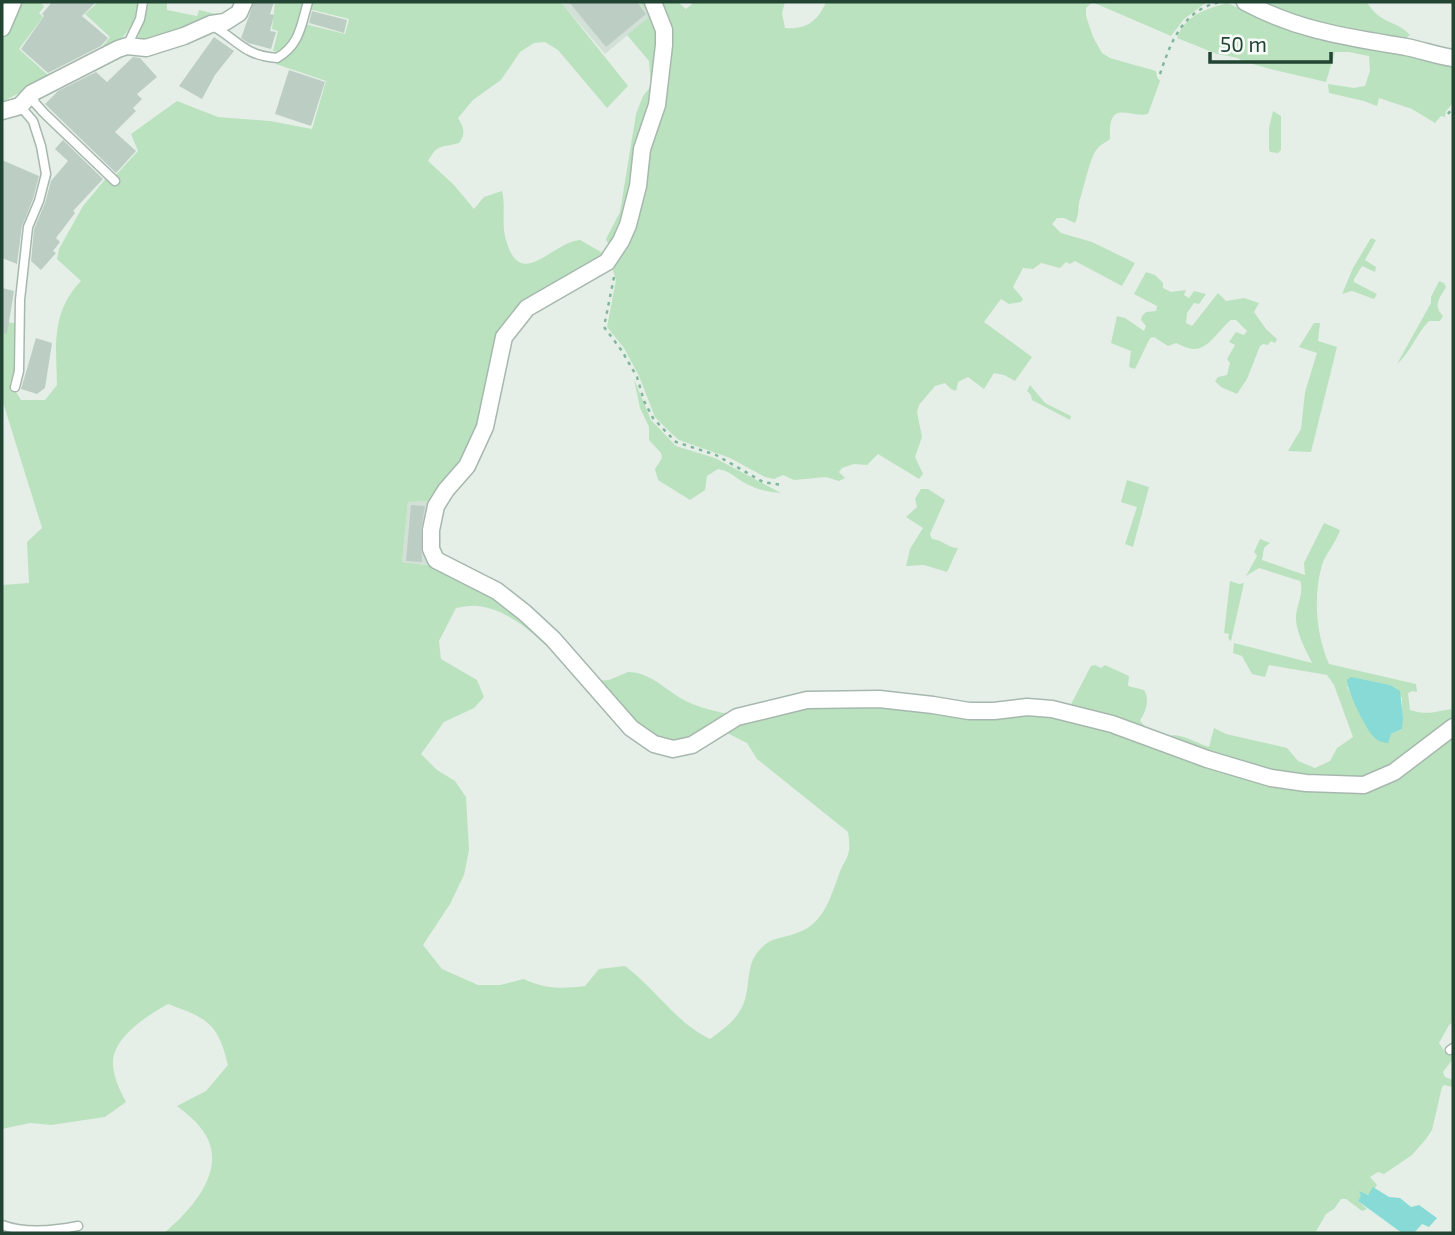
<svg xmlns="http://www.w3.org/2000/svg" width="1455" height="1235" viewBox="0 0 1455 1235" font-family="'Exo 2',sans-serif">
  <rect width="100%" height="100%" fill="#e5efe8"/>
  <!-- built -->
  <g fill="#d2e0d7">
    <path d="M561,2h78l11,14 -45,38z"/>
    <path d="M435,501l-1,65 -32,-4 6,-60z"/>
  </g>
  <!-- green -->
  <g fill="#bbe2be" fill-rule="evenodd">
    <path d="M19,2h22l3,5 -5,6 4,4 -24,32 31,28 -48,25v-61z"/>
    <path d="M98,2h40c-4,31 -19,40 -44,55l16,-20 -25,-23z"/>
    <path d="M149,2h18v8l30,6 2,-6 25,6 -47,17 -38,9c-3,-10 8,-28 10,-40z"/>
    <path d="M275,2h29l-10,39 -17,11 -4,-1 5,-20 -6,-2z"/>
    <path d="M311,2h250l67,84 -21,22 -49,-58 -13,-8 -11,1 -14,9 -19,28 -28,20 -15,18c6,10 8,16 1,25 -17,5 -21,0 -31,18l25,23 21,25 10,-12 18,-6c4,16 -1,33 4,49 15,52 44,3 74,0l21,12 5,7 -93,61 -25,81 -23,61 -30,39 -27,1 -6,60 32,4 39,20 49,29 52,58c-27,-26 -57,-62 -96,-67 -7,-1 -15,1 -22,2l-17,33 2,18 36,21 7,17 -10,11 -30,14 -23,32 16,16 18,11 11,16 3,53 -5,25 -14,29 -27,41 19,24 36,16h22l24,-6c20,10 38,10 61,7l14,-17 26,-3c30,22 51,57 85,73 11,-8 24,-17 31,-30 10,-16 4,-41 16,-56 13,-16 19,-13 37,-19 28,-8 35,-32 44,-57 8,-22 14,-19 10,-45l-91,-73 -10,-16 -20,-10 11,-11 69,-19 245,9 155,51 157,25 89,-57v291l-4,3 -10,18 6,9 8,1v6l-10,13 2,5 8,3v7l-9,-2 -2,2 -10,43 -6,9 -14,16 -28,19 -6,-2 -8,5 7,8 -6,8 -9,3 -4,5 9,8 -5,2 -16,-12h-5l-7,10 -8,5 -11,19h-1151c26,-22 64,-62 41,-99 -7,-12 -18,-20 -28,-28l29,-15 22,-26c-10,-43 -22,-47 -60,-61 -20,11 -57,34 -55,61 1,14 7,25 13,37l-21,15 -54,8 -21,-2 -28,6v-544l27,-2 -2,-41 15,-14 -40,-129v-77l13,1 3,36 -8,24 11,17h24l12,-15c-1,-40 -6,-73 24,-104l-24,-22 2,-10 24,-43 24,-29 9,7h2l-4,-7 24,-26 -7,-17 46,-33 41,16 52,4 42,8 14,-48 -50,-17 18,-14 11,-26 40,10 4,-15 -40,-10z"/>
    <path d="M639,2h9l13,41 -30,162 -21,43 -4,-9 14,-27 16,-98 7,-18 8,-10 -2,-25 -22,-26 23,-19z"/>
    <path d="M655,2h23l8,7 8,-7h91l-3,11 3,15c21,2 33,-7 41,-26h381l-23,17 -13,17 -79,-34 -6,6v8l7,21 9,16 8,5 46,13 1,6 3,4 -12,33c-19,5 -40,-17 -38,25 -4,3 -10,6 -13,10 -6,6 -13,37 -16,47 -4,9 -1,18 -6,27l-11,-5h-7l-5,6 9,9 31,9 43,21 -13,23 -47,-25 -5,3 -4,-2 -6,6 -19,-5 -8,6 -10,-1 -10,19 10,12 -2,3 -12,2 -8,-5 -17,23 48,35 -17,24 -11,-6 -10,-2 -10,16 -16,-12 -10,5 -2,9 -5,-2 -6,-6 -10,3 -16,19 -2,7 5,25 -7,20 8,17 -4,5 -41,-25 -11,11 -13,-1 -12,4 -3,4 6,6 -6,3 -13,-4 -32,3 -11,-5 -9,4 -9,-2 -35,-19 -51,-18 -8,-7 -16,-16 -16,-41 -15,-28 -17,-21 9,-47 -5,-16 49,-158z"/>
    <path d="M1258,2h109c13,23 30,18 43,33l-5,4 -92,-15z"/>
    <path d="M1227,3l64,28 24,7 57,9 81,18v38l-7,8 -1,6 -4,-1 -6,7 -23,-14 -33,-11 -2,8 -13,-5 -35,-8 -1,-9 26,4 11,-2 5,-15 -1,-15 -21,-4h-13l-9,30 -56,-13 -28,-8 -4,-3 -21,-4 -40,-16c8,-23 29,-29 50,-35z"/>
    <path d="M1273,111l8,5v34l-3,3 -8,-1 -1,-3v-21z"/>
    <path d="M1371,238l5,2 -11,20 11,7 -1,5 -13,-6 -8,13v3l23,12 -3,5 -22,-8 -10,3 11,-26z"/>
    <path d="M1146,272l9,3 8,8v5l8,4 15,-2 -2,5 5,3 5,-7 12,3 -7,10 -5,-1 -7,10 -1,10 6,3 26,-33 8,8 18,-3 15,5 -5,9 12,17 11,10 -2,4 -4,-2 -3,4 -5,-1 -3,2 -13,33 -10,15 -16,-7 -6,-6 3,-4 9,-2 3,-12 -3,-4 8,-14 -6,-3 7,-10 8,3 3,-4 -11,-11h-5c-12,9 -22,30 -38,29 -7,-1 -12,-4 -17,-6l-8,3 -14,-9 -4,1 -15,31 -6,-2 2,-16 -20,-8 6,-27 8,2 19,13 2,-5 -5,-6 1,-4 4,-4 10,-1 1,-5 -23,-12z"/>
    <path d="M1439,281l5,2 2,4c-7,12 -13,18 -3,29l-3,5h-11c-13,13 -18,31 -32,43l34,-61v-6z"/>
    <path d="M1314,323h6l-2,18 19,6 -26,105 -23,-1 13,-22 4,-37 12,-39 -18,-6z"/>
    <path d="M634,379l17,41 25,26 39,12 66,35c-14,-1 -26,-4 -38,-11 -10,-6 -13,-11 -25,-13l-11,7 -2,14 -15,10 -32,-20 -3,-11 7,-11 -1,-5 -12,-13v-13l-9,-19z"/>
    <path d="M1030,385l15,18 26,13 -1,4 -38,-20 -1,-5 -4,-4z"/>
    <path d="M1127,480l22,7 -16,60 -8,-3 12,-37 -16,-5z"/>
    <path d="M921,489h7l17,11 -15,34 2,5c11,1 16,9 26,9l-11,24 -23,-7 -18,1 4,-17 13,-21 -17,-11 11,-10 -2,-8z"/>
    <path d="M1324,523l16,7c-4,13 -14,23 -18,35 -9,31 -6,70 7,99l87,20 1,8 -5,-1 -4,2 2,17c19,6 24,1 43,-1v14l-44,34 -46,24 -90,-6 -205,-65 23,-44 4,-1 6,3 4,-3 24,11 -1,10 16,4c6,9 2,22 -4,30 4,9 22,14 31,16l3,-1c12,1 23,8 35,12l5,-19 12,6 61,14 11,13 17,7 15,-7 7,-13 16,-11 -19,-52 -7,-10 -58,-10 -4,12 -13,-3 -10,-18 -9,-3 1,-10 78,20c-6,-13 -15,-28 -16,-43 -1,-13 9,-27 4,-39l-41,-13 -13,8 11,-20 -3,-4 6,-13 10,4 -6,5 -2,12 43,15 -1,-12zM1368,681l22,4 12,13v31l-11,5 -3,5 -15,-3 -26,-49z"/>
    <path d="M1230,581l9,3 5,-1 -13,58 -3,-3 1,-4 -5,-1z"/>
    <path d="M628,672c23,0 38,19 58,29 14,7 32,11 47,14l-60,32 -40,-21 -37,-45 13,-1z"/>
  </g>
  <!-- water -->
  <g fill="#87dad6">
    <path d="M1351,677l39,8 10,6 3,27 -1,11 -11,5 -3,9c-5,0 -11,-2 -15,-7 -8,-9 -26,-45 -26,-56z"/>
    <path d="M1373,1187l16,10 11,1 11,9 8,-2 18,13 -8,9 -7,-3 -8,9h-12l-44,-32 3,-5 -2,-5 9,4z"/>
  </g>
  <!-- building -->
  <g fill="#bccec3">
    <path d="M52,2h44l-14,14 26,22 -7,8 -53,27 -27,-24 23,-33 -2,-2z"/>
    <path d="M254,2h20l-4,12 4,1 -4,16 6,1 -5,17 -23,-6 -7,-5z"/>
    <path d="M569,2h68l9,12 -40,33z"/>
    <path d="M312,11l35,9 -3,13 -35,-10z"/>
    <path d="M214,37l20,14 -19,24 -13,24 -23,-13z"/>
    <path d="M133,57l7,1 17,19 -20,17 5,5 -9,9 3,3 -21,21 21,19 -20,22 -71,-69 13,-13 38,-19 11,10z"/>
    <path d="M289,70l36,12 -14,44 -36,-12z"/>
    <path d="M63,140l40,39 -30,32 2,2 -19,25 4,4 -7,9 3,2 -15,17 -10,-9 3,-32 11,-26 6,-22 17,-20 -13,-12z"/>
    <path d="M2,160l37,16 -6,23 -11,27 -5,38 -15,-6z"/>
    <path d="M2,288l12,3 -7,43 -5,-1z"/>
    <path d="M36,338l16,5 -7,45 -8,6 -16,-5z"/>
    <path d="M411,505l14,1 -4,24 1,32 -16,-1z"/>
  </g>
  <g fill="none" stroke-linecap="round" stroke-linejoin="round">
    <!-- service casing -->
    <g stroke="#a6b8ae" stroke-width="11">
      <g id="service">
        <path d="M213,26c26,15 30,29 64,32 23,-13 24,-33 31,-56"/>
        <path d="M127,46l13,-27 3,-17"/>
        <path d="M32,93l3,10 9,10 71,68"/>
        <path d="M15,387l4,-16 1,-71 8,-73 11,-26 7,-27 -5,-28 -8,-25 -13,-15"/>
        <path d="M1450,1050l3,-2"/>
        <path d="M2,1225c24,9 51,6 76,1"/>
      </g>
    </g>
    <!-- minor casing -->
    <g stroke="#a6b8ae" stroke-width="19">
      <g id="minor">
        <path d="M653,2l11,28v15l-7,60 -15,44 -4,37 -10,39 -7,16 -14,21 -80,46 -23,29 -19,90 -18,39 -21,24 -10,16 -5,24v19l5,11 61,31 28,22 28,26 78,89 23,16 19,5 19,-4 45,-28 70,-17 72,-1 54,6 36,6h25l33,-4 25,2 60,15 95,35 64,19 35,5 58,2 30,-13 59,-45"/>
        <path d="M1245,2c54,29 102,35 161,45 16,3 31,9 47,11"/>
        <path d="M2,28l11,-26"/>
        <path d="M2,111l18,-5 12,-13 86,-44 9,-3 19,2 38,-12 27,-12 14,-2 14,-9 5,-11"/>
      </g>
    </g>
    <!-- path -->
    <g stroke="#82b69b" stroke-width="2.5" stroke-dasharray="3.5 5" stroke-linecap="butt">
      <path d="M1160,74c11,-33 23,-64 60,-72"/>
      <path d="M1448,114l5,-7"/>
      <path d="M614,277l-10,50 18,24 15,26 7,24 9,17 16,17 7,7 40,13 47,27 19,3"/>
    </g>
    <!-- service -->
    <use href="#service" stroke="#fff" stroke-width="8"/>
    <!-- minor -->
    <use href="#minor" stroke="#fff" stroke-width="16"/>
  </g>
  <!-- border -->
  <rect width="1455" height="1235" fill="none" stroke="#214433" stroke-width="7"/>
  <!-- scale -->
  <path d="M1210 52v10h121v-10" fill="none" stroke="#214433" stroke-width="3.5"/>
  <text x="1220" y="52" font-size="21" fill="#214433" stroke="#f6fbf7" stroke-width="5" paint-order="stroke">50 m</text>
</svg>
